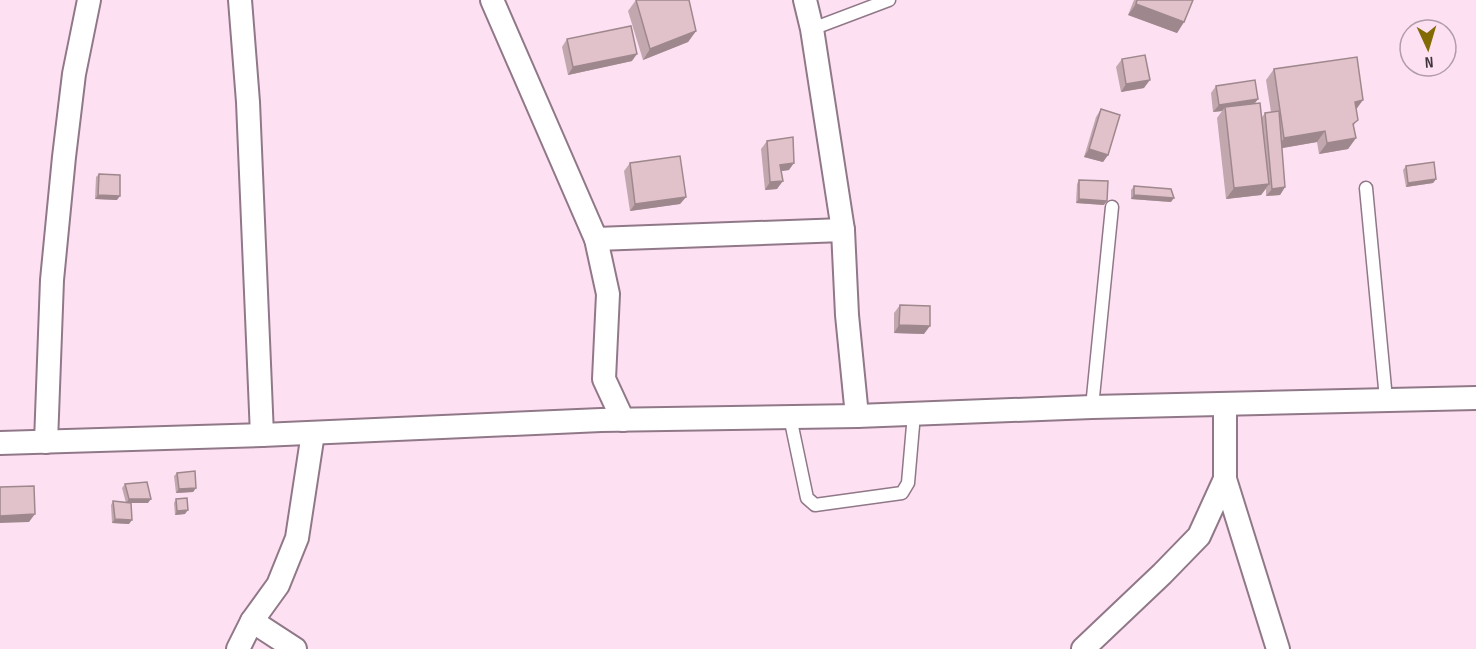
<svg xmlns="http://www.w3.org/2000/svg" width="1476" height="649" viewBox="0 0 1476 649" font-family="'Sofia Sans Condensed',sans-serif">
  <rect width="100%" height="100%" fill="#fde1f3"/>
  <g fill="none" stroke-linecap="round" stroke-linejoin="round">
    <!-- service casing -->
    <g stroke="#907888" stroke-width="15">
      <g id="service">
        <path d="M812,29l77,-29"/>
        <path d="M1366,188l20,211"/>
        <path d="M1092,407l20,-200"/>
        <path d="M790,417l17,81 8,7 87,-12 6,-10 6,-69"/>
      </g>
    </g>
    <!-- minor casing -->
    <g stroke="#907888" stroke-width="26">
      <g id="minor">
        <path d="M240,0l8,102 14,333"/>
        <path d="M492,0l104,239 12,55 -4,85 19,41"/>
        <path d="M805,0l7,29 31,201 4,85 10,101"/>
        <path d="M596,239l247,-9"/>
        <path d="M1225,405v74l53,170"/>
        <path d="M46,442l6,-162 12,-123 10,-83 15,-74"/>
        <path d="M0,443l262,-8 339,-15 256,-4 235,-9 384,-9"/>
        <path d="M252,621l43,28"/>
        <path d="M238,649l14,-28 26,-36 19,-47 16,-105"/>
        <path d="M1083,649l79,-75 37,-38 26,-57"/>
      </g>
    </g>
    <!-- service -->
    <use href="#service" stroke="#fff" stroke-width="12"/>
    <!-- minor -->
    <use href="#minor" stroke="#fff" stroke-width="22"/>
  </g>
  <!-- wall -->
  <g fill="#c2a7ae">
    <path d="M636,0l60,31 -8,11 -45,18 -15,-49z"/>
    <path d="M1134,0h59l-9,22 -7,11 -49,-18z"/>
    <path d="M567,39l65,22 -64,14 -6,-28z"/>
    <path d="M1122,59l22,29 -23,4 -5,-25z"/>
    <path d="M1274,69l82,41 -2,17 2,11 -8,11 -29,5 -2,-12 -35,6 3,39 -5,8 -14,1v-7l-5,6 -35,4 -9,-81 5,-7 -9,1 -2,-19 5,-7 42,13 -4,5 8,13 3,-4 6,-1 -5,-32z"/>
    <path d="M1101,109l7,46 -5,7 -19,-5 12,-40z"/>
    <path d="M767,141l22,29 -8,1 -4,18 -12,1 -4,-41z"/>
    <path d="M630,163l56,34 -6,7 -50,7 -6,-40z"/>
    <path d="M1406,166l30,13 -3,4 -27,4 -3,-17z"/>
    <path d="M99,174l18,26 -22,-1 1,-22z"/>
    <path d="M1079,180l25,25 -28,-2 1,-19z"/>
    <path d="M1134,186l37,16 -40,-3v-9z"/>
    <path d="M900,305l24,29 -30,-1v-20z"/>
    <path d="M177,473l19,15 -3,4 -17,1 -2,-17z"/>
    <path d="M125,484l23,19h-18l-1,21 -17,-1 -1,-18 2,-4 13,2 -4,-15z"/>
    <path d="M176,499l9,15 -10,1 -1,-12z"/>
  </g>
  <!-- shaded-wall -->
  <g fill="#9e888d">
    <path d="M1136,4l48,18 -7,11 -49,-18z"/>
    <path d="M696,31l-8,11 -45,18 7,-11z"/>
    <path d="M637,54l-5,7 -64,14 5,-8z"/>
    <path d="M1150,80l-6,8 -23,4 5,-8z"/>
    <path d="M1258,99l-6,8h-27l-3,4 -9,1 6,-7z"/>
    <path d="M1363,100l-8,11v-9z"/>
    <path d="M1325,131l-8,11 -40,7 7,-11z"/>
    <path d="M1356,138l-8,11 -29,5 8,-11z"/>
    <path d="M1089,149l19,6 -5,7 -19,-5z"/>
    <path d="M794,163l-5,7 -14,2 5,-7z"/>
    <path d="M1436,179l-3,4 -27,4 2,-4z"/>
    <path d="M783,181l-6,8 -12,1 5,-8z"/>
    <path d="M1269,184l-8,11 -35,4 8,-11z"/>
    <path d="M1285,187l-5,8 -14,1 6,-7z"/>
    <path d="M98,195l22,1 -3,4 -22,-1z"/>
    <path d="M1134,195l40,3 -3,4 -40,-3z"/>
    <path d="M686,197l-6,7 -50,7 5,-7z"/>
    <path d="M1079,199l28,2 -3,4 -28,-2z"/>
    <path d="M899,325l31,1 -6,8 -30,-1z"/>
    <path d="M196,488l-3,4 -17,1 3,-4z"/>
    <path d="M129,499h22l-3,4h-22z"/>
    <path d="M188,510l-3,4 -10,1 2,-4z"/>
    <path d="M35,514l-6,8 -29,1v-7z"/>
    <path d="M115,519l17,1 -3,4 -17,-1z"/>
  </g>
  <!-- building -->
  <g fill="#e2c2ca" stroke="#9e888d" stroke-width="1.5">
    <path d="M636,0h53l7,31 -46,18z"/>
    <path d="M1137,0h56l-9,22 -48,-18z"/>
    <path d="M631,26l6,28 -64,13 -6,-28z"/>
    <path d="M1145,55l5,25 -24,4 -4,-25z"/>
    <path d="M1357,57l6,43 -8,2 3,18 -5,4 3,14 -29,5 -2,-12 -41,7 -10,-69z"/>
    <path d="M1255,80l3,19 -39,6 -3,-19z"/>
    <path d="M1260,103l9,81 -35,4 -9,-81z"/>
    <path d="M1101,109l19,6 -12,40 -19,-6z"/>
    <path d="M1279,111l6,76 -13,2 -7,-76z"/>
    <path d="M793,137l1,26 -14,2 3,16 -13,1 -3,-41z"/>
    <path d="M680,156l6,41 -51,7 -5,-41z"/>
    <path d="M1434,162l2,17 -28,4 -2,-17z"/>
    <path d="M99,174l21,1v21l-22,-1z"/>
    <path d="M1079,180l29,1 -1,20 -28,-2z"/>
    <path d="M1134,186l37,3 3,9 -40,-3z"/>
    <path d="M900,305l30,1v20l-31,-1z"/>
    <path d="M195,471l1,17 -17,1 -2,-16z"/>
    <path d="M147,482l4,17h-22l-4,-15z"/>
    <path d="M34,486l1,28 -35,2v-29z"/>
    <path d="M187,498l1,12 -11,1 -1,-12z"/>
    <path d="M113,501l18,2 1,17 -17,-1z"/>
  </g>
  <!-- north arrow -->
  <g transform="translate(1428 48) rotate(176)"><circle r="28" fill="#fde1f3" stroke="#b19ca9" stroke-width="1.5"/>
  <path d="M0-4.5L10 22L0 15L-10 22Z" fill="#826b04"/>
  <text y="-9" font-size="16" font-weight="bold" text-anchor="middle" fill="#3f343b">N</text>
  </g>
</svg>
